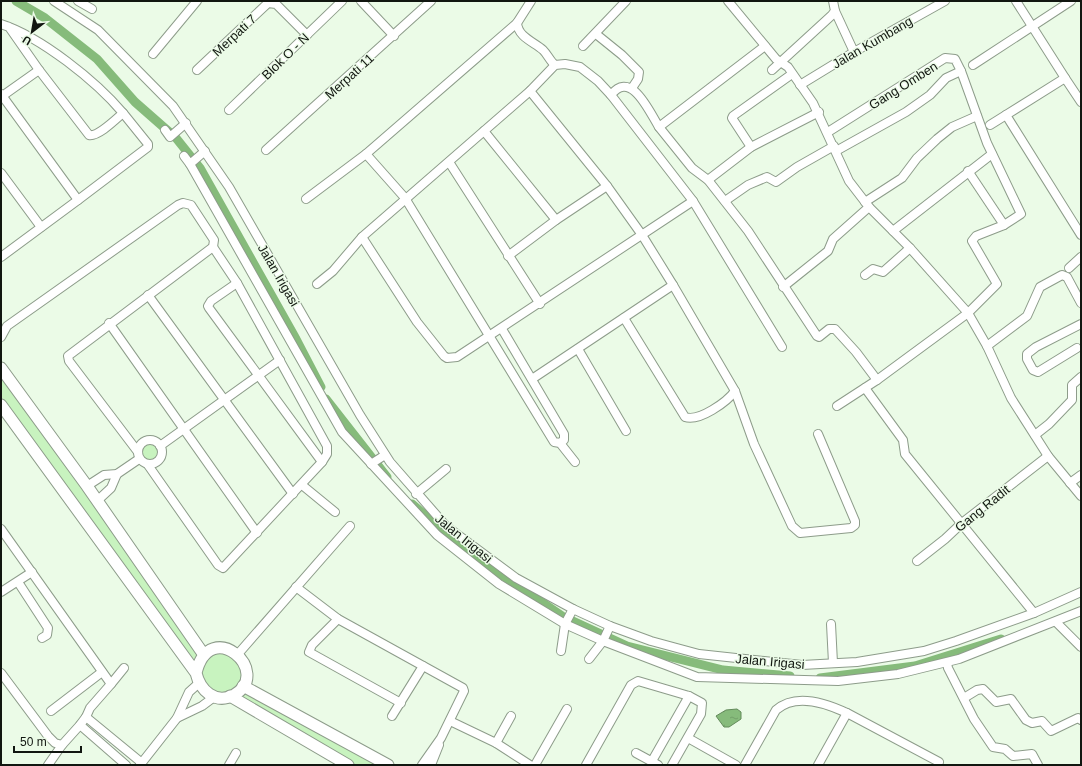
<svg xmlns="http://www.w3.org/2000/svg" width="1082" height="766" viewBox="0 0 1082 766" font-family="Arial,sans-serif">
  <defs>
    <pattern id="water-ripples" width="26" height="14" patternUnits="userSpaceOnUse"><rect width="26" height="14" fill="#86bb7b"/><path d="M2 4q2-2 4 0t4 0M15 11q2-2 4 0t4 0" fill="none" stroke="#73a069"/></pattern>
  </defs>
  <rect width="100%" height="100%" fill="#ebfbe7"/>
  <!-- grass -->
  <g fill="#c8f3bf">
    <path d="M1,368l203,286 10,-5 24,5 5,32 145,79h-40l-96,-55 -38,-13 -213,-293z"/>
    <circle cx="150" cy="452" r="12"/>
  </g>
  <!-- water -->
  <path fill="url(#water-ripples)" stroke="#638a5b" d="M737,709l4,3v7l-12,8h-5l-8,-11 10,-6z"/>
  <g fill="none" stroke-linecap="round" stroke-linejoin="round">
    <!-- canal -->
    <g stroke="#86bb7b" stroke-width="9">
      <path d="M16,1l29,17 52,41 38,43 41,36 24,30 96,171 25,48"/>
      <path d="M326,399l61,78"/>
      <path d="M412,504l53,46 97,66 65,30 96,24 67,6"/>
      <path d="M820,678l95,-12 86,-27"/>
    </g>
    <!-- street casing -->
    <g stroke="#8d9c8a" stroke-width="10">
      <g id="street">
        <path d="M54,1l44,29 75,76 56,81 131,228 30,47 56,64 70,52 57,31 37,17 41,15 48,13 103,11 55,-3 67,-11 32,-10 78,-28 47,-21"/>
        <path d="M78,1l14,8"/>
        <path d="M361,1l33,35"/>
        <path d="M728,1l48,58 12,8 25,36 36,78 20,26 41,41 58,65 19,33 24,52 37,58 33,40"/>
        <path d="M1016,1l49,77"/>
        <path d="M835,11l19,41"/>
        <path d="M517,23c1,14 17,19 26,27 5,5 7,11 12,15"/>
        <path d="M1,24c40,13 95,57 122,89 -7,6 -25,24 -34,22l-50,-65 -30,-43"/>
        <path d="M596,34l26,21 17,17 -1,7 -6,9"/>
        <path d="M583,46l43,-45"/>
        <path d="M153,54l44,-53"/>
        <path d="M973,65l98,-64"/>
        <path d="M197,70l71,-67 8,1 31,31"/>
        <path d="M772,70l60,-55 3,-4 -2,-10"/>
        <path d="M800,85l54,-33 91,-51"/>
        <path d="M530,91l77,95 35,49 31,50 62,106 19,53 38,82 8,7 51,-5 4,-3v-4l-37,-87"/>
        <path d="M1,94l77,106 70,-53v-3l-25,-31"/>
        <path d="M611,95c20,-26 38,16 48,32l106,-81"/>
        <path d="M1,97l38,-27"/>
        <path d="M1081,102l-16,-24 -59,37 75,120"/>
        <path d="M229,110l113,-109"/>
        <path d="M990,125l16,-10"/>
        <path d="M659,127l33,41 16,12 40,51 69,105 2,1 10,-8h6l21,23 21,28"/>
        <path d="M165,130l5,7 16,-14"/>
        <path d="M484,131l72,89"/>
        <path d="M828,132l117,-74 10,1 6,12 26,72 34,71 -17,11 -28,11 -4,5 25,43 -29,29 -91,67 -40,26"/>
        <path d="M751,147l-19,-29 1,-2 59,-42"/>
        <path d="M266,150l165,-149"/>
        <path d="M836,151l70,-39 24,-17 16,-17 15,-7"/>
        <path d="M366,154l39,44 149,244 6,1 15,19"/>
        <path d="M184,156l6,8 15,-13"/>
        <path d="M449,162l91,142"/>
        <path d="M190,164l152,268 95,103 62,49 66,40 38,17 94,36 141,4 60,-7 61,-15 122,-48"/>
        <path d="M968,171l36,54"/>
        <path d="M1,173l40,54"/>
        <path d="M708,180l43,-33 68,-35"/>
        <path d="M306,199l60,-45 151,-131 14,-22"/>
        <path d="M725,201l23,-16 19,-8 9,5 21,-15 37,-21"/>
        <path d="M865,202l37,-24 15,-20 20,-19 15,-12 25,-11"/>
        <path d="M893,231l99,-77"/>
        <path d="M362,237l55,85 27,34 3,2 10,-1 236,-156"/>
        <path d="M508,256l48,-36 51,-34"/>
        <path d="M1,257l77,-57"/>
        <path d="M1069,268l12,-11"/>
        <path d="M865,275l8,-6 10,3 27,-24"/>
        <path d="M237,283l-26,18 -3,5 1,2 113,154"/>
        <path d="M317,284l16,-13 29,-34 168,-146 25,-26 10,-1 15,3 18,14 13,14 82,106 89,146"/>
        <path d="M783,287l45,-36 5,-12 36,-32"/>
        <path d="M148,295l145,199"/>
        <path d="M624,318l61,99c14,5 42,-15 50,-26"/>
        <path d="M109,323l148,210"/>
        <path d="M502,329l62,105v6l-4,3"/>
        <path d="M1,337l6,-11 171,-121 5,-2 8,2 23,35 -1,7 -145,109 1,5 69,91"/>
        <path d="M987,346l40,-30 13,-29 22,-12 5,2 14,26"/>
        <path d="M1077,348l-39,24 -5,-2 -6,-11v-5l9,-7 45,-23"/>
        <path d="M578,349l48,82"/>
        <path d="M532,379l141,-94"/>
        <path d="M865,388l38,52 2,14 129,159"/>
        <path d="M1035,435l14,-11 23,-24v-15l9,-8"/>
        <circle cx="150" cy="452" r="12"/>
        <path d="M160,446l120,-86"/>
        <path d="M371,464l14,-9"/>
        <path d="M148,465l70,100 5,3 99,-106 5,-8v-8l-90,-163 -24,-36"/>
        <path d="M1070,483l11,-8"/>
        <path d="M302,485l33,27"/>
        <path d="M87,486l17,-11 13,-1 22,-15"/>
        <path d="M416,494l30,-25"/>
        <path d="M97,501l14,-13 6,-14"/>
        <path d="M1,529l110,155 -21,24 -4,9 -6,8 -18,20 -7,-2 -7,-7 -47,-63"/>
        <path d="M917,561l28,-22 17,-16 86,-67"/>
        <path d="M18,582l30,46 -1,7 -5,3"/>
        <path d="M296,587l42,32 125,69 1,3 -23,47 -19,27"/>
        <path d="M1,592l31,-20"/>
        <path d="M338,619l-26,26 -3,7 92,51"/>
        <path d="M1056,622l25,25"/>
        <path d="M831,624l2,39"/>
        <path d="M561,651l4,-27 8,-15"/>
        <path d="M238,654l112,-128"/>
        <path d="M589,659l14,-18 7,-15"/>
        <path d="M947,663l1,5 26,51 19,28 12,2 8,7 19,-2 6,11"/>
        <path d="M111,684l13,-16"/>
        <path d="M964,698l13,-8 6,-1 13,13 15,-3 15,21 6,3 10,-2 9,10 27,-13 3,2"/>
        <path d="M51,711l51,-39"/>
        <path d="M392,716l31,-50"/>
        <path d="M86,717l56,46"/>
        <path d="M177,718l25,-12 12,-9"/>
        <path d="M450,721l46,22 34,22"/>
        <path d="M80,725l46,40"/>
        <path d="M688,738l48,27"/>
        <path d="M496,743l15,-27"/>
        <path d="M636,753l22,12"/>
        <path d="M652,761l37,-65"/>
        <path d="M48,765l14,-20"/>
        <path d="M140,765l37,-47 12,-26 10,-9"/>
        <path d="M229,765l7,-12"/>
        <path d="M431,765l8,-20"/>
        <path d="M535,765l32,-56"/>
        <path d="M586,765l45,-80 7,-4 51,15 13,7 -1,11 -29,51"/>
        <path d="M745,765l31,-55c19,-17 50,-7 71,3"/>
        <path d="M818,765l29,-52 92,49"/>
      </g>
    </g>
    <!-- secondary casing -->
    <g stroke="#8d9c8a" stroke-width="13">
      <g id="secondary">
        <path d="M1,368l86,118 117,169"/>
        <path d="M1,405l195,268c4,17 19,32 38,22 40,-23 -24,-80 -38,-22"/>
        <path d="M243,686l145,79"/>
        <path d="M230,696l118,69"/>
      </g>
    </g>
    <!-- street -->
    <use href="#street" stroke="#fff" stroke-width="8"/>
    <!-- secondary -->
    <use href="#secondary" stroke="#fff" stroke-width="11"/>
  </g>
  <g text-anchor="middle" stroke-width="3" stroke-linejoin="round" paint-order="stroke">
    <!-- street labels -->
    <g font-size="13" fill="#111610" stroke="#ebfbe7">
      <text transform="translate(234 35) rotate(-43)" y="5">Merpati 7</text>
      <text transform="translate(872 42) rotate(-30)" y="5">Jalan Kumbang</text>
      <text transform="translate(285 56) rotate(-44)" y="5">Blok O - N</text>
      <text transform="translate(349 76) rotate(-42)" y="5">Merpati 11</text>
      <text transform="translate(903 85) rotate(-32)" y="5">Gang Omben</text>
      <text transform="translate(279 275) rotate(60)" y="5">Jalan Irigasi</text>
      <text transform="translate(982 508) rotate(-39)" y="5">Gang Radit</text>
      <text transform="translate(464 538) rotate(39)" y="5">Jalan Irigasi</text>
      <text transform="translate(770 661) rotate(5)" y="5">Jalan Irigasi</text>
    </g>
  </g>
  <!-- border -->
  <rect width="1082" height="766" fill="none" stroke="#111610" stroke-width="4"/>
  <!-- north arrow -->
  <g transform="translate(32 32) rotate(211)" stroke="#ebfbe7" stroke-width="3" paint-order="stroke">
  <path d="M0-3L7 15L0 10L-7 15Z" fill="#111610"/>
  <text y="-6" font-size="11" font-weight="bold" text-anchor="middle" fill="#111610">U</text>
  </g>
  <!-- scale -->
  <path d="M14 746v6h67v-6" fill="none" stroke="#111610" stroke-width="2"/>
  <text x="20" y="746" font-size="12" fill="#111610" stroke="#ebfbe7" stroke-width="3" paint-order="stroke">50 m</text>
</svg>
